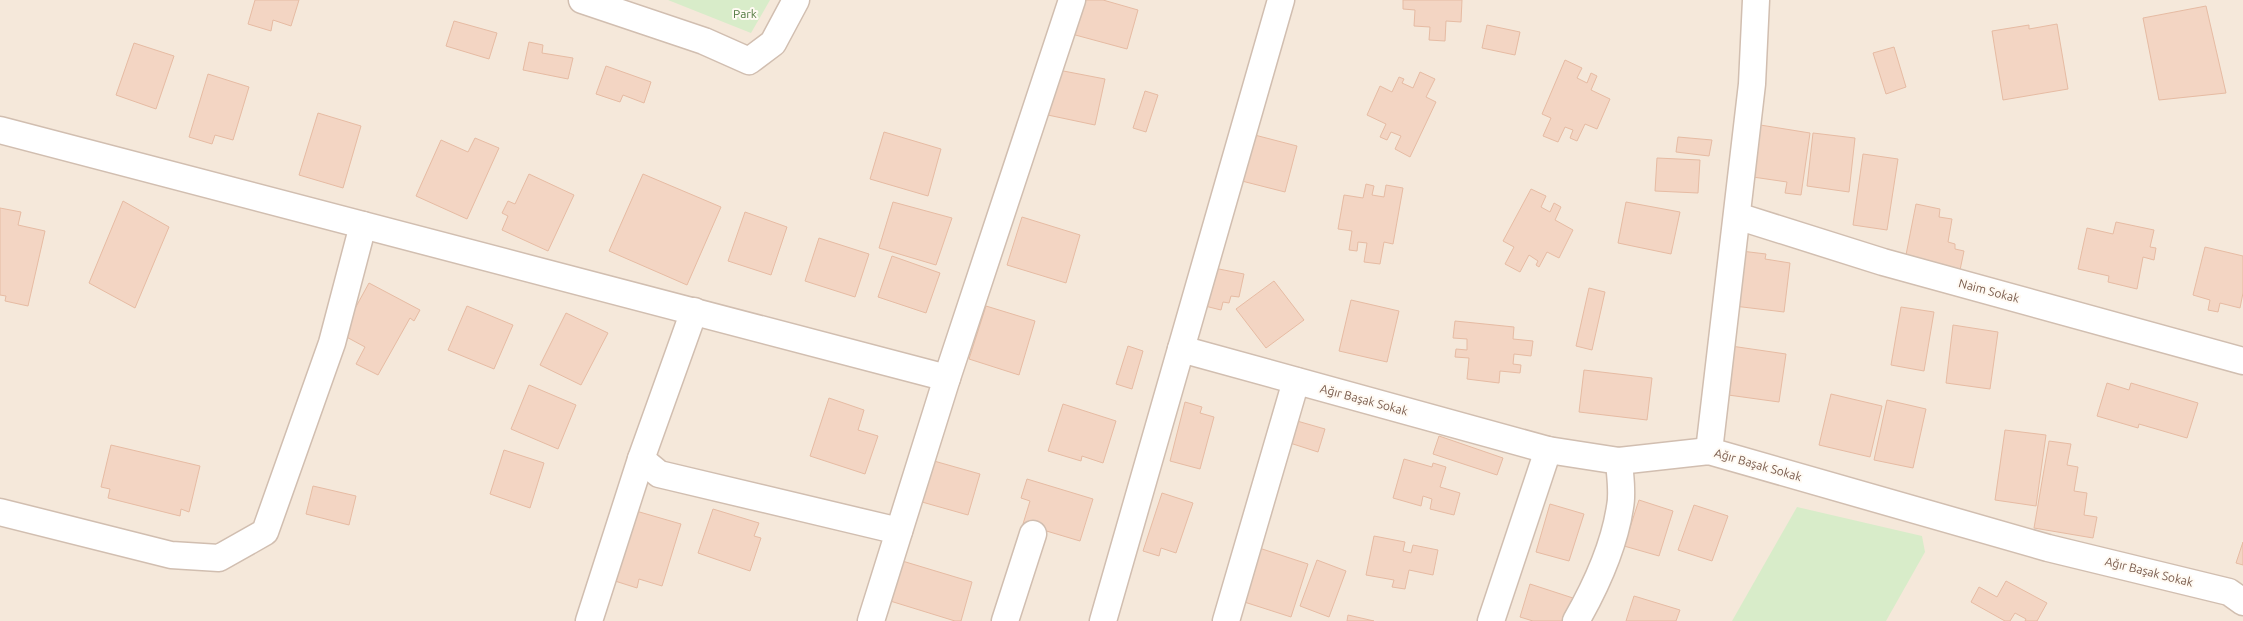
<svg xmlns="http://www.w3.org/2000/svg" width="2243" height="621" viewBox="0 0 2243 621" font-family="Ubuntu,sans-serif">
  <rect width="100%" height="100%" fill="#fdf6ec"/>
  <!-- residential -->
  <rect fill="#f5e8da" x="0" y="0" width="2243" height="621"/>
  <!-- green -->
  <g fill="#d8ecc9">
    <path d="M668,0h102l-19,33z"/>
    <path d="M1797,507l125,29 3,16 -39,69h-154z"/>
  </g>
  <!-- building -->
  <g fill="#f3d5c3" stroke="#e6bba3">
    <path d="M255,0h44l-8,26 -18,-6 -2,11 -23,-7z"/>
    <path d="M1077,0h26l35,10 -11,39 -59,-16z"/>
    <path d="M1403,0h59l-1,22 -15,-1 -1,20 -16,-1 1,-13 -16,-1 1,-16 -12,-1z"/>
    <path d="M2206,6l20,87 -67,7 -16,-82z"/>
    <path d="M454,21l43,12 -8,26 -43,-13z"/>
    <path d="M2057,24l11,65 -65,11 -11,-69 37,-6v4z"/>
    <path d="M1487,25l33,7 -5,23 -33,-7z"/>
    <path d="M529,42l14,3 -1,8 31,5 -5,21 -45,-9z"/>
    <path d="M134,43l40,13 -18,53 -40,-14z"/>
    <path d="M1894,47l12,40 -20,7 -13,-41z"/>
    <path d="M1565,60l17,8 -5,10 10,5 4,-10 6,3 -6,14 19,9 -13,30 -12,-5 -8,17 -7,-3 3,-8 -8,-3 -7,15 -15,-6 8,-18 -9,-4z"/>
    <path d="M606,66l45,16 -7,21 -21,-8 -3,7 -24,-8z"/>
    <path d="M1053,69l52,10 -10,46 -52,-11z"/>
    <path d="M1420,72l15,7 -9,18 10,5 -26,55 -15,-8 6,-13 -10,-4 -4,8 -7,-3 6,-13 -19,-9 13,-29 12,6 7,-15 5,2 -2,4 11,5z"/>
    <path d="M208,74l41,13 -16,53 -18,-5 -3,9 -23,-7z"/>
    <path d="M1145,91l13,4 -12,37 -13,-4z"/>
    <path d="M318,113l43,13 -18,62 -44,-13z"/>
    <path d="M1754,124l56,9 -9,62 -16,-2 2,-11 -41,-6z"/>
    <path d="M884,132l57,17 -13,47 -58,-17z"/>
    <path d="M1247,133l50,13 -12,46 -51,-13z"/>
    <path d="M1813,133l42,5 -6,54 -42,-6z"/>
    <path d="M1678,137l34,3 -3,16 -33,-4z"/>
    <path d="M475,138l24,10 -32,71 -51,-23 25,-56 27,12z"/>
    <path d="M1863,154l35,5 -11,71 -34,-5z"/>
    <path d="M1657,158l43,2 -2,33 -43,-2z"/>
    <path d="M529,174l45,21 -26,56 -46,-21 6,-14 -6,-3 6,-12 7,3z"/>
    <path d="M643,174l78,33 -34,78 -78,-34z"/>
    <path d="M1366,184l8,2 -2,9 12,2 2,-12 17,3 -10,56 -9,-2 -4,22 -16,-2 3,-19 -9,-1 -1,9 -8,-1 3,-19 -14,-2 6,-34 19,3z"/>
    <path d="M1531,189l15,7 -5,11 9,5 4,-9 7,4 -6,13 18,10 -14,28 -12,-6 -8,15 -3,-2 2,-4 -9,-6 -9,17 -15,-8 9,-17 -11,-6z"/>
    <path d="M123,201l46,26 -34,81 -46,-25z"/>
    <path d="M893,202l59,16 -16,47 -57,-17z"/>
    <path d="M1626,202l54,10 -9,42 -53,-11z"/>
    <path d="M1916,204l24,5 -1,8 13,2 -4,23 7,2v5l9,2 -4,19 -55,-10z"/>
    <path d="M0,208l21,4 -3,13 27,6 -17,75 -23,-5 1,-5 -6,-1z"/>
    <path d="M745,212l42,15 -16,48 -43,-14z"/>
    <path d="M1022,217l58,18 -14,48 -59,-18z"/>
    <path d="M2116,222l38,8 -4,17 6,1 -2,12 -11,-3 -6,32 -29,-7 1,-6 -31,-7 9,-41 26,6z"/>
    <path d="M819,238l50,16 -14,43 -50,-16z"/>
    <path d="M2205,247l38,9v37l-3,15 -20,-5 -2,9 -10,-2 2,-10 -17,-5z"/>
    <path d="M1741,251l25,3 -1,5 25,4 -6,49 -50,-6z"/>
    <path d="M892,256l48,17 -14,40 -48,-16z"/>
    <path d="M1209,267l35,7 -5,23 -8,-1 -2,7 -6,-1 -2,8 -20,-5z"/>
    <path d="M1274,281l30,39 -38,28 -30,-39z"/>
    <path d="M369,283l51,27 -6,11 -4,-3 -32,57 -22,-11 9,-17 -24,-13z"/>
    <path d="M1589,288l16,4 -13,58 -16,-4z"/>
    <path d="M1351,300l48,11 -12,51 -48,-11z"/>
    <path d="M467,306l46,19 -19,44 -46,-19z"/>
    <path d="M986,306l49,15 -16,54 -50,-16z"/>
    <path d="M1901,307l33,5 -10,59 -33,-6z"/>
    <path d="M566,313l42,20 -27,52 -41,-20z"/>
    <path d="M1455,321l59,6 -1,12 20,2 -2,15 -17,-2 -1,10 8,1 -1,8 -20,-2 -1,12 -32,-4 2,-21 -14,-1 1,-8 11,1v-11l-14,-1z"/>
    <path d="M1953,325l45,7 -8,57 -44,-6z"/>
    <path d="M1724,345l62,9 -7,48 -58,-8z"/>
    <path d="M1128,346l15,5 -11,38 -16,-5z"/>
    <path d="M1584,370l68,8 -5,42 -68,-8z"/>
    <path d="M2107,383l22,7 2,-7 67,20 -11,35 -48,-14 -1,4 -41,-12z"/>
    <path d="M529,385l47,20 -18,44 -47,-20z"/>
    <path d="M1831,394l51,12 -12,51 -51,-12z"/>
    <path d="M829,398l35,12 -6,20 20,6 -13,38 -55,-18z"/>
    <path d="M1887,400l39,9 -13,59 -39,-8z"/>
    <path d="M1185,402l17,5 -2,6 14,4 -14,52 -30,-8z"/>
    <path d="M1063,404l53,17 -13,42 -21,-7 -1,5 -33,-10z"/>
    <path d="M1297,421l28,8 -7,23 -28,-9z"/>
    <path d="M2005,430l41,5 -10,71 -41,-6z"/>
    <path d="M1439,436l64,22 -6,17 -64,-21z"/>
    <path d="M2049,441l22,3 -4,21 11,2 -4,24 13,2 -3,22 13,2 -4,21 -59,-10z"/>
    <path d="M111,445l89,21 -11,46 -8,-3 -1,7 -72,-18 2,-9 -9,-2z"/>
    <path d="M504,450l40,13 -14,45 -40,-14z"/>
    <path d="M1404,459l28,8 1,-4 13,4 -6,20 20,6 -6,22 -24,-6 2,-10 -9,-3 -2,10 -28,-8z"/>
    <path d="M934,461l46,13 -12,41 -46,-13z"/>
    <path d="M1027,479l66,20 -13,42 -57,-17 7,-23 -9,-3z"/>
    <path d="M313,486l43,10 -7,29 -43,-11z"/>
    <path d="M1162,493l31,10 -17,50 -15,-5 -2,8 -16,-5z"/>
    <path d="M1639,500l34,11 -14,45 -35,-10z"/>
    <path d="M1550,504l34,10 -15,47 -33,-9z"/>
    <path d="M1694,505l34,11 -16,45 -34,-11z"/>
    <path d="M713,509l46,14 -5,13 7,2 -11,33 -52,-18z"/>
    <path d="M636,511l45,13 -19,62 -23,-7 -2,9 -22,-7z"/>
    <path d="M1374,536l31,6 -2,9 8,2 2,-8 25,5 -5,25 -24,-5 -4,19 -13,-2 2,-7 -28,-5z"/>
    <path d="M2243,542v23l-7,-2z"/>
    <path d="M1253,546l55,18 -17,53 -56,-18z"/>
    <path d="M899,560l73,22 -11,39h-6l-68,-21z"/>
    <path d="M1317,560l29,11 -17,46 -29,-11z"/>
    <path d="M2006,581l41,22 -10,18h-12l1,-2 -11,-6 -5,8h-5l-34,-19 8,-15 18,10z"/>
    <path d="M1530,584l46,15 -8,22h-35l-13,-4z"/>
    <path d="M1634,596l46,14 -4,11h-50z"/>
    <path d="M1348,615l26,6h-27z"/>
  </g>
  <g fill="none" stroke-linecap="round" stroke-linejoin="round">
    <!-- street casing -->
    <g stroke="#d1beb0" stroke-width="29">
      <g id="street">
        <path d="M582,0l122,41 45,20 24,-18 23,-43"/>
        <path d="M0,130l947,248"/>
        <path d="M1737,216l146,46 360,99"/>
        <path d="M694,311l-53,148 18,15 240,57"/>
        <path d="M1181,349l367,101 71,11 90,-10 339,97 181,44 14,10"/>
        <path d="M1709,451l43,-367 4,-84"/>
        <path d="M0,512l171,43 48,3 46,-26 67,-189 31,-118"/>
        <path d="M589,621l52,-162"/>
        <path d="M871,621l76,-243 125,-378"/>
        <path d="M1005,621l28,-87"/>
        <path d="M1103,621l178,-621"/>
        <path d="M1226,621l70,-240"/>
        <path d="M1491,621l57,-171"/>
        <path d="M1576,621c20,-35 38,-74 44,-114 3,-14 0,-31 -1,-46"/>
      </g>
    </g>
    <!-- street -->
    <use href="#street" stroke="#fff" stroke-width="26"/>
  </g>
  <g text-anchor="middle" stroke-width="4" stroke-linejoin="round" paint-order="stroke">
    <!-- park labels -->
    <g font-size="12" fill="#537a41" stroke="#fffaf3">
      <text x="745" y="18">Park</text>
    </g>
    <!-- street labels -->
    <g font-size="12" fill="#7a5c4d" stroke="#fffaf3">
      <text transform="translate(1989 291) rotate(15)" y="4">Naim Sokak</text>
      <text transform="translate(1364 400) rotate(15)" y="4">Ağır Başak Sokak</text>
      <text transform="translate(1758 465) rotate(16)" y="4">Ağır Başak Sokak</text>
      <text transform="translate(2149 572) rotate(14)" y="4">Ağır Başak Sokak</text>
    </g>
  </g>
</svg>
